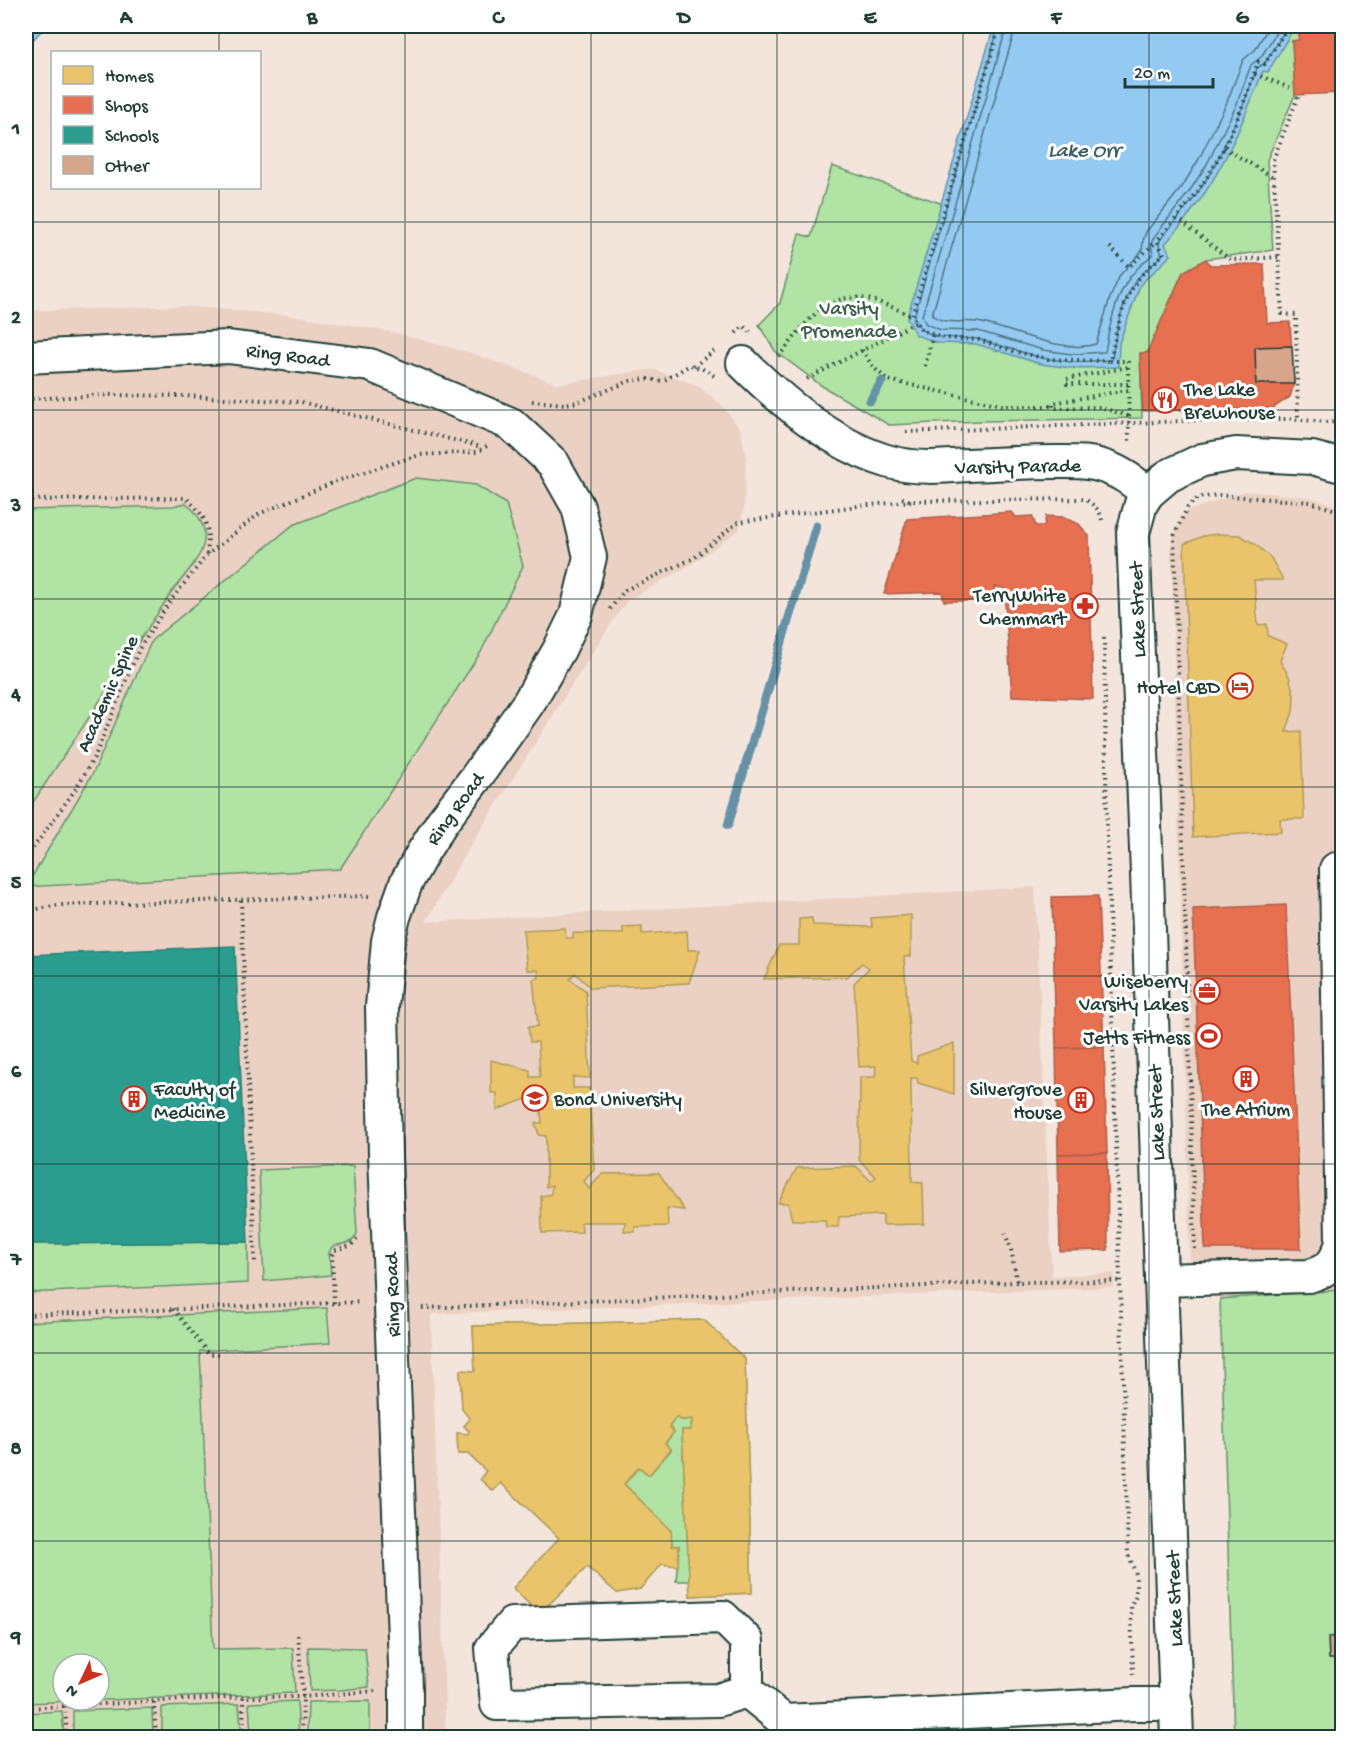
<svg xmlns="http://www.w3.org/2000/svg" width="1368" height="1763" viewBox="0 0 1368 1763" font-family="'Gochi Hand',sans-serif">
  <rect width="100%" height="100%" fill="#f3e4dc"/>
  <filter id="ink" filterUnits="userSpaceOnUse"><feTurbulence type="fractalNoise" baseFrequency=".0167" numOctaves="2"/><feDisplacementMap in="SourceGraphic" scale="12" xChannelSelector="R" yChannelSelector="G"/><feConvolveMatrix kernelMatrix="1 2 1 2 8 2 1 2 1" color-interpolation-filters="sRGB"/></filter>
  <g filter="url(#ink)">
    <!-- built -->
    <g fill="#ebd1c3" fill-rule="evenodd">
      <path d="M183,306l114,10 94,16 80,21 87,31 94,-15 45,16 24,19 19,25 6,27 -2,52 -5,22 -47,34 -64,36 -18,25 -148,234 -36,63 609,-35 17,389 62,-3v14l-683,27 15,423h-420v-1426zM63,1664h36v36h-36z"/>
      <path d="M1245,491l65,6 32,11v780l-2,2 -120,9 -30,-35 -19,-721 14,-31z"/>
    </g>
    <!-- green -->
    <g fill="#b0e3a4" stroke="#68906c" stroke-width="1.5" fill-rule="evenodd">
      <path d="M1281,26h23l-5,8v6l-7,1 3,54 -28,65 6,90 -67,9 -23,13 -36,81h-7l2,65 -161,3 -92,4 -67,-39 -47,-35 -16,-26 21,-22 19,-69 12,3 21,-71 120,41z"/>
      <path d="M416,478l60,7 30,19 17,62 -42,86 -141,217 -314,18 67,-114 59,-133 141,-115z"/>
      <path d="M186,503c37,33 11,57 -13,87l-147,223v-303l147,-4z"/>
      <path d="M353,1166l4,67c-3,13 -16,9 -25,14l-3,6 2,22 -67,6 -5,-111z"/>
      <path d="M248,1242v41l-222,10v-49z"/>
      <path d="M1342,1288v449h-108l-14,-438 119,-9z"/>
      <path d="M327,1308l3,35 -130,8 13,298 80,-1 2,45 -269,10v-381zM63,1664h36v36h-36z"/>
      <path d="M676,1417l4,3 12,-1 -1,11h-9l8,151h-14l3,-35h-7l-2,-15 -46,-47 15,-17 10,8 22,-25 -6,-7 9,-11 -5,-5z"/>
      <path d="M308,1647l57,1 4,39 -28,3 -31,1z"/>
      <path d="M297,1701l2,35 -48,1 -2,-34z"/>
      <path d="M370,1701v36h-29v-3l-34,2 1,-34z"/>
      <path d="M239,1704l3,33h-80v-30z"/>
      <path d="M152,1708l1,29h-80v-26z"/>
      <path d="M62,1711l2,26h-38v-24z"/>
    </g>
    <!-- water -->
    <g fill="#94caf2" stroke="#6592a6" stroke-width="1.5">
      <path d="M26,26h23l-10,7 -13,15z"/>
      <path d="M994,26h301l-27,46 -5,-1c-18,45 -35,89 -63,129 -11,16 -23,30 -35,44l6,11 -31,30 -21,58 -1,24 -47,1 -30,-4 -65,-20 -38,-1 -22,-8 -9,-17z"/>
    </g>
    <!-- homes -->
    <g fill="#e9c46a" stroke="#ac9c5a" stroke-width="1.5" fill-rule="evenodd">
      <path d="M1217,534l23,1 15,9 16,14 12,22h-29l4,45 9,-1 1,12 19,8 -7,17 9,15 5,19 -1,17 -7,20 15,-1 3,88h-24l1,13 -88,5 -9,-293 19,-8z"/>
      <path d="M911,915v41l-7,1 7,104 6,2v-7l37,-13v51l-36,-11 -1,-5h-6l1,104 11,1 1,41 -41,1v-10l-44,2 -1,10h-12l-1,-7h-33l-4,-17h-10l19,-35 59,-2 15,15 5,-4 -17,-17 1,-83h15l1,-11 -17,1 -5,-84 15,-15 -7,-5 -15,14 -83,2 15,-34h20v-26l13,-1 1,7 59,2 -1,-9z"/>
      <path d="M642,926v8l45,-3 1,19h12l-11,33 -98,5 -16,-15 -5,6 16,12 4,87 -17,-1v11h16l5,82 -10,11 5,8 13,-15 57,-1 25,37 -17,-2 1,18 -33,1v5l-11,-1 1,-9h-44l1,10 -40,1 -1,-37 10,-2 1,-9 -6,2v-51l-7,-1 -4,-12h7l-3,-32h-9l1,6 -34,13v-17h-6v-33l39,10v7h10l-2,-35h-8l-2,-15 10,-1 -5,-47 6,-1 -1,-8h-11l-4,-40 42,-2 1,10h7v-5l50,1v-7z"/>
      <path d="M704,1320l41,39 7,234 -62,3 -8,-166h9l1,-11 -12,1 -4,-3 -7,10 5,5 -9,11 6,6 -22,26 -10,-8 -15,17 47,47 1,15h7l-1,20 -16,-2 -22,25 -23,4 -30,-26 -48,47 -26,-26 46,-50 -58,-55 -8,8 -13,-12 6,-8 -18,-17h-10l-1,-21 11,1 1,-3 -5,-5 6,-7 -8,-10 -2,-39 15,1 -2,-45zM634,1384l11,25 -20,21 11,11 -26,29 -77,-70 -45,1 -1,-14z"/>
      <path d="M704,1320l41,39 7,234 -62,3 -8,-166h9l1,-11 -12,1 -4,-3 -7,10 5,5 -9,11 6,6 -22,26 -10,-8 -15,17 47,47 1,15h7l-1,20 -16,-2 -22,25 -23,4 -30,-26 -48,47 -26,-26 46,-50 -58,-55 -8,8 -13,-12 6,-8 -18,-17h-10l-1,-21 11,1 1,-3 -5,-5 6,-7 -8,-10 -2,-39 15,1 -2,-45z"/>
    </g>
    <!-- shops -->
    <g fill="#e76f51" stroke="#ab6048" stroke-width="1.5">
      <path d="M1304,26h38v67l-47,2 -3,-54 7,-1v-6z"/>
      <path d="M1206,259l4,6 54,-1 3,59 23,-1 4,62 -4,13 -17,11 -130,3 -3,-58h7l36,-81z"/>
      <path d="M1012,512l4,5 16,-1 4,10h8l2,-10 18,1 15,7 10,12 4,163 -81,-3 -8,-108 -10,-1 1,14h-51l-2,-9 -58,2 23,-75z"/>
      <path d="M1098,896l6,151 -48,1 -4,-151z"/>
      <path d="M1286,905l15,344h-96l-12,-340z"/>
      <path d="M1104,1047l3,106 -49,1 -2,-106z"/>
      <path d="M1107,1153l1,97 -48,1 -2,-97z"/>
    </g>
    <!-- schools -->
    <path fill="#2a9d8f" stroke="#278074" stroke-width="1.5" d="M235,946l13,296 -222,2v-289z"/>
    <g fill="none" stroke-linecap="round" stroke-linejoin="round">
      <!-- shore -->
      <g stroke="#4e7580" stroke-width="1.5">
        <path d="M999,26l-85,291 7,13 18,7 38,2 65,19 30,4 40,-2c3,-25 9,-56 23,-78 7,-10 19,-18 27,-27l-3,-10 1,-5 35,-43 19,-30 28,-59 15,-40 8,-5 23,-37"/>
        <path d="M1007,26l-85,290 4,8 15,6 37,1 65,19 29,4 33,-2c3,-22 11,-56 25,-75 6,-8 15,-16 23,-23l-2,-10 3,-7 35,-45 18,-28 29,-58 15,-41 10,-8 19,-31"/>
        <path d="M1016,26l-84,289c13,11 33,4 50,8 31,7 82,31 114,21l14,-46 10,-23 22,-24 1,-10 3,-9 36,-45 17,-28 28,-57 16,-42 12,-10 14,-24"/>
      </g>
      <!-- stream -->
      <g stroke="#6592a6" stroke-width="9">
        <path d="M870,401l12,-20"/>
        <path d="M728,825l88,-299"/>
      </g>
    </g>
    <!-- building -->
    <g fill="#d7a58a" stroke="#1f3d34" stroke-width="1.5">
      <path d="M1292,346l2,38h-38l-1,-37z"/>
      <path d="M1342,1636v23h-13l-1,-22z"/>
    </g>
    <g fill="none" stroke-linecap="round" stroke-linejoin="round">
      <!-- minor casing -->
      <g stroke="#1f3d34" stroke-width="36">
        <g id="minor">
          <path d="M26,357l202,-10 142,18 141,59 42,39 25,44 12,50 -14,58 -17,35 -30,52 -54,77 -33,43 -19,30 -17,31 -12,34 -6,24 -6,66 3,148 21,534v49"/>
          <path d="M743,363c39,39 92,84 147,99 25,7 52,5 78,3 29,-1 58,-3 87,-3 17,0 34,-1 50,5 16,5 30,16 43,26"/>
          <path d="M1336,869l6,372"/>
          <path d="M1161,1280l148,-4c21,-6 26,-13 33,-33"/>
          <path d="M747,1691v-50l-24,-24 -211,7 -20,24 5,56 221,-4 29,-9 37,30 351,-17h42"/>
          <path d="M1177,1738l-30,-865 -14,-340 8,-29 7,-11 20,-17 34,-16 34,-6 76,4 30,8"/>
        </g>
      </g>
      <!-- path -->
      <g stroke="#1f3d34" stroke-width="4" stroke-dasharray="1.5 4.5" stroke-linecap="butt">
        <path d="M1000,26l-88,290 9,14 24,8 34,2 34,11 35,8 62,2c6,-28 11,-56 27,-80 7,-10 18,-19 27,-27l-7,-13c21,-25 42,-49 58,-77 19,-32 31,-67 43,-102l7,2 23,-38"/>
        <path d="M1255,74l38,15"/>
        <path d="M1298,97l-25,63 9,154 14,1 2,105"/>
        <path d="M1224,148l49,29"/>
        <path d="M1177,218l54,42 48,-3"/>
        <path d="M1110,247l19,20 28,-26"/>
        <path d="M736,333l8,-7 6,6"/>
        <path d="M862,350l11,17 15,13 118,26h47"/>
        <path d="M778,356c12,-11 20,-25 31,-36 35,-36 63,-22 103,-4"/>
        <path d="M1110,361h18l1,83"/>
        <path d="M694,366l20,-15"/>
        <path d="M925,366l8,-32"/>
        <path d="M807,379l108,-56"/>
        <path d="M1128,384h-61v-5l61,-12"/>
        <path d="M26,399l84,-4 75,1 116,6 177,44"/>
        <path d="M532,401l33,3 13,-2 52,-21 16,-2 17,2 27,-16 11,3 15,9"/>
        <path d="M1128,416l-28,-9 -47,1v-5l75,-13"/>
        <path d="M906,432l303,-12 78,-1 55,4"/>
        <path d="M902,498l9,3 174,-2c9,6 17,12 17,24"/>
        <path d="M26,500l160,-2c21,19 24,29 21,56"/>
        <path d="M610,609l15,-19 69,-32 44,-36 120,-16 53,-5"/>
        <path d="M1104,638l3,198 21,718 8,20v21l-5,10 2,70"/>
        <path d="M26,858l49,-68 20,-34 44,-107 32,-49 36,-45 52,-41 78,-33 82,-26 58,-3 10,-6"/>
        <path d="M241,900l14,364"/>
        <path d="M26,911l34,-6 309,-9"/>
        <path d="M1005,1233l6,16 6,33 103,-1"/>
        <path d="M1195,1249l-21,-713 13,-28 11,-10 19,-3 93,7 32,10"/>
        <path d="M334,1303l-2,-48 3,-5 15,-4 8,-7"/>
        <path d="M422,1308l595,-26"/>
        <path d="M173,1309l36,45h13"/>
        <path d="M26,1315l335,-13"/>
        <path d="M298,1635l5,62 -1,41"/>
        <path d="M243,1697l1,41"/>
        <path d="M154,1702l2,36"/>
        <path d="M65,1706l2,32"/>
        <path d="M26,1708l217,-11h60l72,-6"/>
      </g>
      <!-- minor -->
      <use href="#minor" stroke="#fff" stroke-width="32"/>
    </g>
  </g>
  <!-- grid -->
  <path fill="none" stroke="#1f3d34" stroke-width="1.5" stroke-opacity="0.55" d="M219,26v26M405,26v1712M591,26v1712M777,26v1712M963,26v1712M1149,26v1712M219,188v1550M26,222h1316M26,410h1316M26,599h1316M26,787h1316M26,976h1316M26,1164h1316M26,1353h1316M26,1541h1316"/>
  <!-- icons -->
  <defs>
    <g id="restaurant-ring" transform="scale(1.35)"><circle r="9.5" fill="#fff" stroke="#c8321e" stroke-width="1.5"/><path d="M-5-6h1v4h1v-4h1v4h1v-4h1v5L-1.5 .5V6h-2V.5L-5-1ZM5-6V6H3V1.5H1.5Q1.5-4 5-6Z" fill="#c8321e"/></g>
    <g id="pharmacy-ring" transform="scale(1.35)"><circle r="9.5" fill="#fff" stroke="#c8321e" stroke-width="1.5"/><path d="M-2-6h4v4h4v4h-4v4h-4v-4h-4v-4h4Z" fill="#c8321e"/></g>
    <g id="hotel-ring" transform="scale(1.35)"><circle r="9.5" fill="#fff" stroke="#c8321e" stroke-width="1.5"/><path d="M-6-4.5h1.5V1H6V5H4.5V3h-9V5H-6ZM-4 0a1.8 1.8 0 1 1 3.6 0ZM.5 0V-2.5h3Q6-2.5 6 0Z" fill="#c8321e"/></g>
    <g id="office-ring" transform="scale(1.35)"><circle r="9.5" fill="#fff" stroke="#c8321e" stroke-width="1.5"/><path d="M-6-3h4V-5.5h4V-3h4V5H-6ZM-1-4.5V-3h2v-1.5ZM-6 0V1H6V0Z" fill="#c8321e"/></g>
    <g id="stadium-ring" transform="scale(1.35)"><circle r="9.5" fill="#fff" stroke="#c8321e" stroke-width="1.5"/><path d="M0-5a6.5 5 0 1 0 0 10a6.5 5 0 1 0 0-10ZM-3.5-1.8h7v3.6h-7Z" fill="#c8321e"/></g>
    <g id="building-ring" transform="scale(1.35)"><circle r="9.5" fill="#fff" stroke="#c8321e" stroke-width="1.5"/><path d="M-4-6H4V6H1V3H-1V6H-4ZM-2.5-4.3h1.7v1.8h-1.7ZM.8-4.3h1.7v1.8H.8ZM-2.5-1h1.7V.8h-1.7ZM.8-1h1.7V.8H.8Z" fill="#c8321e"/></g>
    <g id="university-ring" transform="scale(1.35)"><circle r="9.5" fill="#fff" stroke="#c8321e" stroke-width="1.5"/><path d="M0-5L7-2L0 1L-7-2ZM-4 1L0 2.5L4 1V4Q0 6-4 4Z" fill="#c8321e"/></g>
  </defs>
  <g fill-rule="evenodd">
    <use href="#restaurant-ring" x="1165" y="400"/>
    <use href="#pharmacy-ring" x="1085" y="606"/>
    <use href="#hotel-ring" x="1240" y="686"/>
    <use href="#office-ring" x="1207" y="991"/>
    <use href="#stadium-ring" x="1209" y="1036"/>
    <use href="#building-ring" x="1246" y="1079"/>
    <use href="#university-ring" x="535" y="1098"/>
    <use href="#building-ring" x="134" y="1099"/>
    <use href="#building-ring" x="1081" y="1100"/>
  </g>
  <g text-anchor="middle" stroke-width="6" stroke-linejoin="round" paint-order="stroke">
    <!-- park labels -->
    <g font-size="20" fill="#3c5e4a" stroke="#fff">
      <text x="849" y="314">Varsity<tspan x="849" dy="23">Promenade</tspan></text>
    </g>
    <!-- street labels -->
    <g font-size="20" fill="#1f3d34" stroke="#fff">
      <text transform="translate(288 354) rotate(7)" y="7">Ring Road</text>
      <text transform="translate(1018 465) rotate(-1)" y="7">Varsity Parade</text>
      <text transform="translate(1136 610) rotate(-92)" y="7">Lake Street</text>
      <text transform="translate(106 693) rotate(-66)" y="7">Academic Spine</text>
      <text transform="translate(454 808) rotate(-54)" y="7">Ring Road</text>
      <text transform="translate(1155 1113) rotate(-92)" y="7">Lake Street</text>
      <text transform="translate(391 1295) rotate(-92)" y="7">Ring Road</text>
      <text transform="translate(1173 1599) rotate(-92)" y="7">Lake Street</text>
    </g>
    <!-- poi labels -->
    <g font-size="20" fill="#1f3d34" stroke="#fff" text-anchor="end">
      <text x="1184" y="395" text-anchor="start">The Lake<tspan x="1184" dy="23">Brewhouse</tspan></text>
      <text x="1066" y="601">TerryWhite<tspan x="1066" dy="23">Chemmart</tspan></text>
      <text x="1220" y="693">Hotel CBD</text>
      <text x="1188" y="987">Wiseberry<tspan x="1188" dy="23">Varsity Lakes</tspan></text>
      <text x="1190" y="1043">Jetts Fitness</text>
      <text x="154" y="1095" text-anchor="start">Faculty of<tspan x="154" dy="23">Medicine</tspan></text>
      <text x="1062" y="1095">Silvergrove<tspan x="1062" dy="23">House</tspan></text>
      <text x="554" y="1105" text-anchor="start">Bond University</text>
      <text x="1246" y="1115" text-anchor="middle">The Atrium</text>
    </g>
    <!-- water labels -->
    <g font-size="21" font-style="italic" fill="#3c6064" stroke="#fff">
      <text x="1084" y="156">Lake Orr</text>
    </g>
  </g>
  <!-- margin -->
  <rect width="1368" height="1763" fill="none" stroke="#fff" stroke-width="66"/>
  <!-- legend -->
  <rect x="51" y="51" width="210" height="138" fill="#ffffff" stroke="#a5b1ae" stroke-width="1.5"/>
  <rect x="63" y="66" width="30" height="18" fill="#e9c46a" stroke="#a5b1ae" stroke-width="1.5"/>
  <text x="105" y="81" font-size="18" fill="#1f3d34">Homes</text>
  <rect x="63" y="96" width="30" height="18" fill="#e76f51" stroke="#a5b1ae" stroke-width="1.5"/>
  <text x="105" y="111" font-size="18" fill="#1f3d34">Shops</text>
  <rect x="63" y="126" width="30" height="18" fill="#2a9d8f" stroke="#a5b1ae" stroke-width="1.5"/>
  <text x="105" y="141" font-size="18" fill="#1f3d34">Schools</text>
  <rect x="63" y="156" width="30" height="18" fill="#d7a58a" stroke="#a5b1ae" stroke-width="1.5"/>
  <text x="105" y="171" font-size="18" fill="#1f3d34">Other</text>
  <!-- north arrow -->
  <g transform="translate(81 1682) rotate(226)"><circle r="28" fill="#ffffff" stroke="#a5b1ae" stroke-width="1.5"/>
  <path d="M0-4.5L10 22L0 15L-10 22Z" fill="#c8321e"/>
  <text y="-9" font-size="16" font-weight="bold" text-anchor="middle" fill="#1f3d34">N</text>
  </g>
  <!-- scale -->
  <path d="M1125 78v9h88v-9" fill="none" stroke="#1f3d34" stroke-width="3"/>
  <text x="1134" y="78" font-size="18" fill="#1f3d34" stroke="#ffffff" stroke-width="4.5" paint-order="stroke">20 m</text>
  <rect x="33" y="33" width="1302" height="1697" fill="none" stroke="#1f3d34" stroke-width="2"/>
  <g font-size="20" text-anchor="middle" font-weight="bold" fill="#1f3d34">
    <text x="126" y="23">A</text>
    <text x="312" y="23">B</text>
    <text x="498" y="23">C</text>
    <text x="684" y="23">D</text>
    <text x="870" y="23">E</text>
    <text x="1056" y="23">F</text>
    <text x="1242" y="23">G</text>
    <text x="16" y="134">1</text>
    <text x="16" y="323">2</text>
    <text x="16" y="511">3</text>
    <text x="16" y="700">4</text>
    <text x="16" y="888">5</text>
    <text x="16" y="1077">6</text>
    <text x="16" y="1265">7</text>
    <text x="16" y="1454">8</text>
    <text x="16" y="1643">9</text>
  </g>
</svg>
